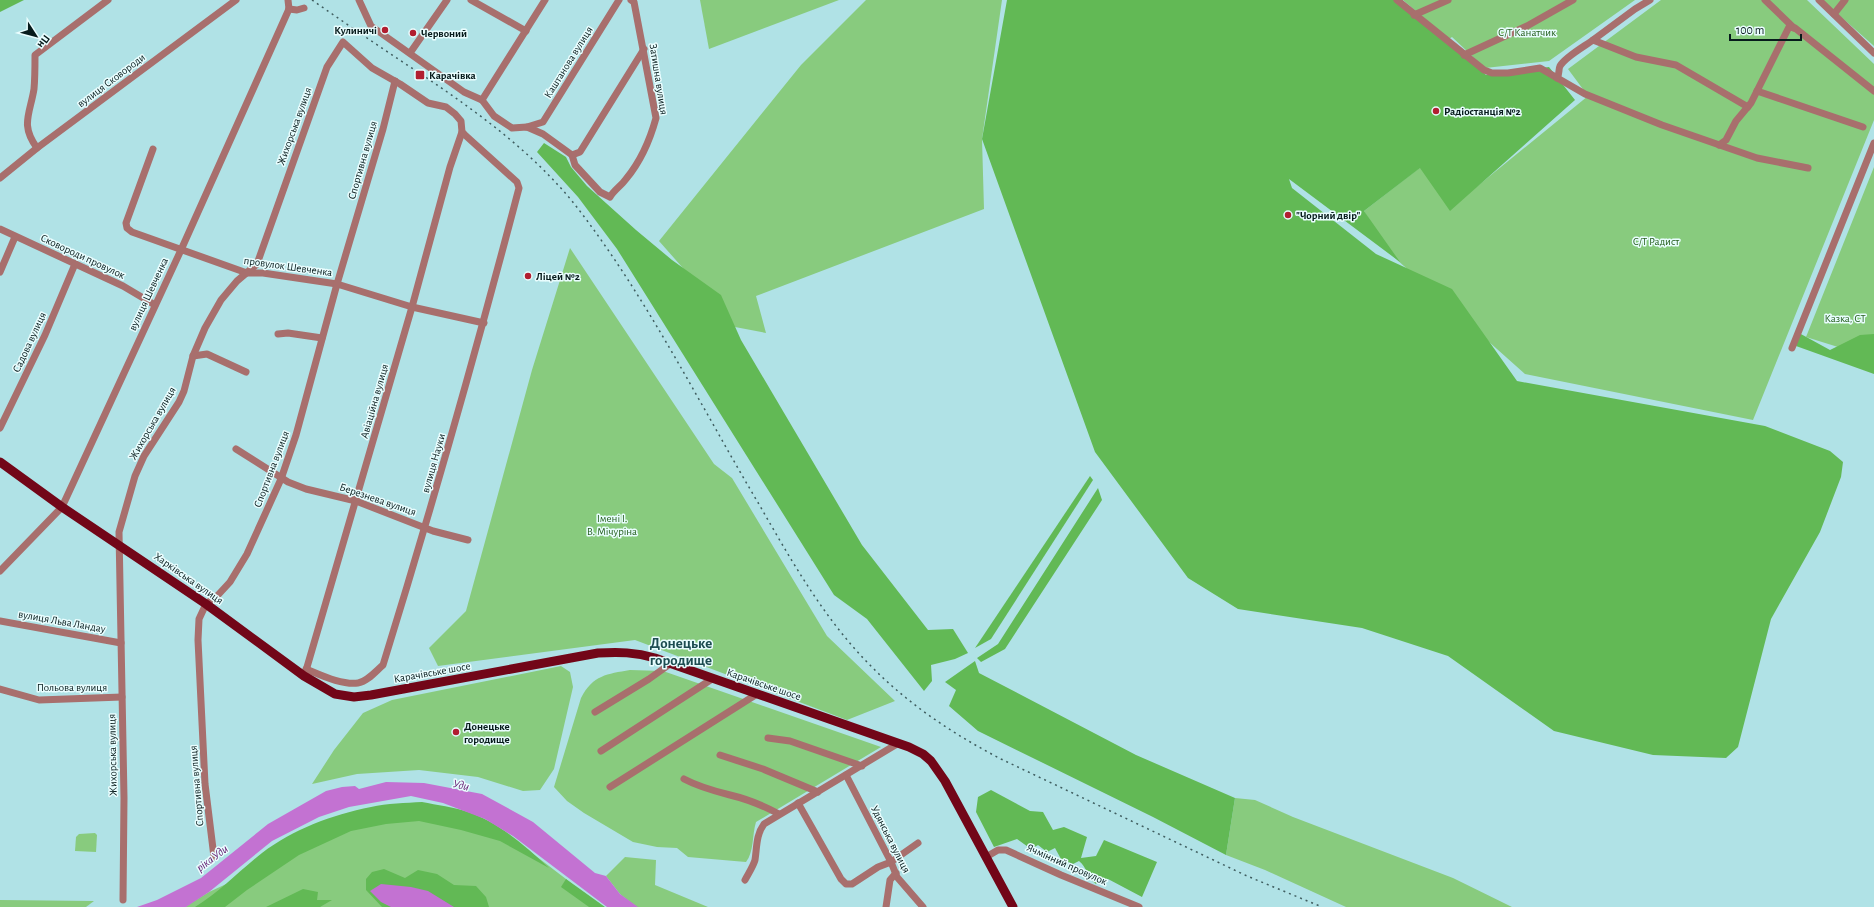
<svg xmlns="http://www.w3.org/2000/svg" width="1874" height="907" viewBox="0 0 1874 907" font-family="'Alegreya Sans',sans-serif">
  <rect width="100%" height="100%" fill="#b0e2e6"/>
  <!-- green -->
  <g fill="#88cb7e">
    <path d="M700,0h139l-130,49z"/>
    <path d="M866,0h136l-20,139 2,70 -228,87 10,37 -31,-6 -76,-86 142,-176z"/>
    <path d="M1403,0h232l-86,61 -64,7 -33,-31 -3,2z"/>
    <path d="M1661,0h146l67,64v56l-121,300 -228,-46 -139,-124 -22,-39 58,-45 31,40 135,-110 -20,-27z"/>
    <path d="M1822,0h52v46z"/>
    <path d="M1874,167v184l-4,6 -64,-20z"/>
    <path d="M570,248l144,216 18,14 95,158 68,65 -48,19 -212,-80 -197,26 -9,-18 37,-37 66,-241z"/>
    <path d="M561,666l9,6 3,15 -19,82 -14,21 -17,1 -45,-14 -59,-7 -62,4 -45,10 22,-34 29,-37 29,-13z"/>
    <path d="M630,670l33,1 218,76 -125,75c-4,13 -2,30 -10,40l-58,-5 -11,-9 -20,-1 -24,-5 -49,-29 -17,-12 -13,-14 27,-89c12,-23 26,-24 49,-28z"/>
    <path d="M1235,798l20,2 38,17 160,61 59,29h-166l-81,-37 -39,-15z"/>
    <path d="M434,818l77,19 55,42 30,28h-412l25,-15 145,-67z"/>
    <path d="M95,833l2,2 -1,17 -21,-1 1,-14 3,-3z"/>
    <path d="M625,857l31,3 -1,25 53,22h-72l-16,-13 -14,-18z"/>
    <path d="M0,900l94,1 -8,6h-86z"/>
  </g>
  <!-- forest -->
  <g fill="#62b955">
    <path d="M0,0h24l-24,12z"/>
    <path d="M1007,0h395l84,75 63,-8 26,33 -125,111 -30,-43 -56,43 36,51 -111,-83 3,9 84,66 76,35 65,92 248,45 65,25 13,11 -2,15 -21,55 -49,87 -33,128 -12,11 -73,-3 -99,-24 -106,-75 -86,-28 -124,-19 -50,-31 -93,-126 -113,-313z"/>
    <path d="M544,143l22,14 5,10 16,19 49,44 36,30 49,35 20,45 121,205 66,85 25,-1 15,24 -13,6 -24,6 1,16 -8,10 -57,-72 -33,-24 -217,-346 -39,-52 -41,-45z"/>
    <path d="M1799,333l31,17 30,-15 14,-1v40l-78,-28z"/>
    <path d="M1090,476l3,4 -102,159 -16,9z"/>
    <path d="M1098,488l4,12 -97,149 -24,13 -4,-4 21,-14z"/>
    <path d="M975,661l4,12 157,82 99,43 -9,57 -73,-38 -175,-86 -29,-25 7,-16 -11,-8z"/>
    <path d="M991,790l39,21 13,1 10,18 11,-3 23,10 -6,21 15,-2 8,-16 53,22 -15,35 -34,-18 -9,1 -3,4c-9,-6 -9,-17 -17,-23l-6,3 -12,-5 -6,-11 -8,4 -9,-7 -7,4 -14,-10 -23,8 -18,-35 2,-15z"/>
    <path d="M422,802c15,3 32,5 46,10 32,11 56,33 81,56l-49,-27 -39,-11 -42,-9 -33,3 -35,7 -52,24 -52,35 -22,17h-30c25,-15 44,-36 67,-54 32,-24 69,-38 109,-46 16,-4 35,-4 51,-5z"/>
    <path d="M384,869l21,9 13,-8 19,4 17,11 22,1 10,11 3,10h-107l-16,-17v-11l6,-7z"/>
    <path d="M566,879l39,28h-16l-28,-20z"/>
    <path d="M303,889l15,3 -1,8h15l-12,7h-54z"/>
  </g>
  <!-- water -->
  <g fill="#c372d2">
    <path d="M386,782l38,1 58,11 51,28 62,51 11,3 14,18 18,13h-31l-94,-71 -28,-17 -42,-16 -32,-7 -62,11 -30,10 -47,24 -63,51 -23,15h-49l20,-7 44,-22 67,-54 58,-33 16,-4 13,-1 4,3z"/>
    <path d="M381,884l30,3 17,4 26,16h-63l-10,-5 -11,-11z"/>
  </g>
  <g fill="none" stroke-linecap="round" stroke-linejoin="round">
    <!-- minor -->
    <g stroke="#a86f6d" stroke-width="7">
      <path d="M288,0l1,9"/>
      <path d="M359,0l12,26 93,66 18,8 12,16 18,12 15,-1 16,7 29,21 3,10 25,27 10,5c4,-7 11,-11 16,-18 15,-18 24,-39 30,-61l-22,-116 -3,-2"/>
      <path d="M471,0l55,31"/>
      <path d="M1397,0l87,70 8,3h16l32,-5 45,26 77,31 95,33 51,10"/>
      <path d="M1765,0l29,28"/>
      <path d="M1819,0l55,53"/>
      <path d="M289,9l8,1 7,-2"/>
      <path d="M1834,14l11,-14"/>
      <path d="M1414,15l34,-15"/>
      <path d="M1593,40l42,-31 15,-9"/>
      <path d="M410,53l37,-53"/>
      <path d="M1464,55l63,-29 46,-26"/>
      <path d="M1557,78c3,-4 1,-8 3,-12 5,-9 25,-20 33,-26l43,17 40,8 72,42"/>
      <path d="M1757,91l106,36"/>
      <path d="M482,100l63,-100"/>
      <path d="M527,127l16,-5 76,-122"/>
      <path d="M1719,145l7,-5 10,-19 15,-18 38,-76 6,1 79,63"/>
      <path d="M37,148c-17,-23 -7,-34 -3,-59 1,-11 1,-23 1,-34l73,-55"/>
      <path d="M153,149l-27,74 1,5 5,4 115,41h16l74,11 75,23 72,16"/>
      <path d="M572,155l8,-3 64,-103"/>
      <path d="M0,178l37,-30 199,-148"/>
      <path d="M0,229l123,57 32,19"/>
      <path d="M0,272l15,-35"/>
      <path d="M278,334l10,-1 34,5"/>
      <path d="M1792,348l82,-205"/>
      <path d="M193,356l14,-2 39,18"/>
      <path d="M0,428l45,-93 30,-71"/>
      <path d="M236,449l52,33 18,7 50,12 77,30 35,9"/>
      <path d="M0,571l62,-64 119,-257 108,-241"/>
      <path d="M0,621l121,22"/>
      <path d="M305,674l107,-367 38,-140 12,-35"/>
      <path d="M0,689l39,11 83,-3"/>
      <path d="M595,712l54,-33 21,-15"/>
      <path d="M768,738l22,3 72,25"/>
      <path d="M601,751l111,-72"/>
      <path d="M720,755l43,14 55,23"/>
      <path d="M846,775l45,87 6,15 26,30"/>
      <path d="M684,779c15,8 30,12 46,16 17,4 34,11 49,19"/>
      <path d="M610,787l147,-93"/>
      <path d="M798,803l43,76 5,5h6l26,-17 13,-5 27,-19"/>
      <path d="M214,857l-9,-73 -7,-144 1,-21 7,-15 12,-9 12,-13 17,-28 34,-75 15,-44 41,-151 46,-155 12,-48"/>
      <path d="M986,857l12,-7h8l55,25 78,32"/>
      <path d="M745,880c3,-6 8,-13 10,-20 2,-13 1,-25 9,-36l133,-80"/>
      <path d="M123,900l1,-102 -5,-266 16,-56 9,-20 35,-54 5,-11 9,-35 12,-28 16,-28 16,-19 20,-17 70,-197 16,-25 29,26 28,16 28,19 18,4 9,7 6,7 1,11 3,3 52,47 2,6c-42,160 -87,319 -136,477 -7,6 -16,17 -25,18 -17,2 -37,-8 -52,-14"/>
      <path d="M886,907l4,-27 6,-7"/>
    </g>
    <!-- major -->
    <path stroke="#720618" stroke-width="9" d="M0,462l62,45 144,97 98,72 31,18 19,3 17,-2 227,-42c21,-1 37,-1 57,5l254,89 14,7 8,7 14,20 68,126"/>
    <!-- rail -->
    <path stroke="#3f5d5f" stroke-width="1.5" stroke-dasharray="2 4" stroke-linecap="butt" d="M312,0c36,25 72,50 109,74 56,38 112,78 155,132 72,93 124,199 184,300 31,54 62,109 106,155 39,41 85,72 135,98l246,117 75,31"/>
  </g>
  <!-- markers -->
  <g fill="#b11e30" stroke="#e9fdfe" stroke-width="1.5">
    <circle cx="385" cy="30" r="4"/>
    <circle cx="413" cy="33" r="4"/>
    <rect x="415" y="70" width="10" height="10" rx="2"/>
    <circle cx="1436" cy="111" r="4"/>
    <circle cx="1288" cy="215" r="4"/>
    <circle cx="528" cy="276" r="4"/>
    <circle cx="456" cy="732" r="4"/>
  </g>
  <g text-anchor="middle" stroke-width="3" stroke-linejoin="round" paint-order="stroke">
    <!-- poi labels -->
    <g font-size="11" font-weight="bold" fill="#071b1c" stroke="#e9fdfe" text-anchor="start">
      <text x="377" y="34" text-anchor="end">Кулиничі</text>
      <text x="421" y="37">Червоний</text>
      <text x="429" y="79">Карачівка</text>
      <text x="1444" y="115">Радiостанцiя №2</text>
      <text x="1296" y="219">"Чорний двір"</text>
      <text x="536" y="280">Ліцей №2</text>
      <text x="464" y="730">Донецьке<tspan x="464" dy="13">городище</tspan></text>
    </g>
    <!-- park labels -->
    <g font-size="11" fill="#286120" stroke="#e9fdfe">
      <text x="1527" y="36">С/Т Канатчик</text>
      <text x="1656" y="245">С/Т Радист</text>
      <text x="1845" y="322">Казка, СТ</text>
      <text x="612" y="522">Імені І.<tspan x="612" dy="13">В. Мічуріна</tspan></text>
    </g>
    <!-- street labels -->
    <g font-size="11" fill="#071b1c" stroke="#e9fdfe">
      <text transform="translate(568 62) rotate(-58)" y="4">Каштанова вулиця</text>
      <text transform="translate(659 79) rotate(81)" y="4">Затишна вулиця</text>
      <text transform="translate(111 80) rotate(-37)" y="4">вулиця Сковороди</text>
      <text transform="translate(294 126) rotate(-70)" y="4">Жихорська вулиця</text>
      <text transform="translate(362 160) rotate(-74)" y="4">Спортивна вулиця</text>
      <text transform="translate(83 256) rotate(25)" y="4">Сковороди провулок</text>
      <text transform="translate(288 266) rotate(8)" y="4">провулок Шевченка</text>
      <text transform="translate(148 294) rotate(-65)" y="4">вулиця Шевченка</text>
      <text transform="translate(29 342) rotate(-65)" y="4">Садова вулиця</text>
      <text transform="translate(374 401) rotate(-74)" y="4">Авіаційна вулиця</text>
      <text transform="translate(152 423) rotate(-60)" y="4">Жихорська вулиця</text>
      <text transform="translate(433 463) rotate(-74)" y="4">вулиця Науки</text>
      <text transform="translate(271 469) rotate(-69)" y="4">Спортивна вулиця</text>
      <text transform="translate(378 499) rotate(19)" y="4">Березнева вулиця</text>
      <text transform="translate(189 578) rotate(35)" y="4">Харківська вулиця</text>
      <text transform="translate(62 621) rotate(10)" y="4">вулиця Льва Ландау</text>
      <text transform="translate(432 672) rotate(-10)" y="4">Карачівське шосе</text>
      <text transform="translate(764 684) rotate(19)" y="4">Карачівське шосе</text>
      <text x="72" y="691">Польова вулиця</text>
      <text transform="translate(112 755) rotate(-91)" y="4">Жихорська вулиця</text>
      <text transform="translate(196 786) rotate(-95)" y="4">Спортивна вулиця</text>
      <text transform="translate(891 839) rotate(63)" y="4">Удянська вулиця</text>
      <text transform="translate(1067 864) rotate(24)" y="4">Ячмінний провулок</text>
    </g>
    <!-- water labels -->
    <g font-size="12" font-style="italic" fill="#5f126b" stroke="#e9fdfe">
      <text transform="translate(461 785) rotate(13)" y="4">Уди</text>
      <text transform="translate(212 858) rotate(-37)" y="4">ріка Уди</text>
    </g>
    <!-- district labels -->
    <g font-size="15" font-weight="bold" fill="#1d4d51" stroke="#e9fdfe">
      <text x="681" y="648">Донецьке<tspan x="681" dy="17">городище</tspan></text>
    </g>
  </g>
  <!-- north arrow -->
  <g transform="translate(36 36) rotate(126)" stroke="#e9fdfe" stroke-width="3" paint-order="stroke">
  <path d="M0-3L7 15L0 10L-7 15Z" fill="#071b1c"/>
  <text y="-6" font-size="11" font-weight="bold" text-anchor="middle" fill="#071b1c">Пн</text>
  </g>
  <!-- scale -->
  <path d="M1730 34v6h71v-6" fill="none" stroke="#071b1c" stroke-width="2"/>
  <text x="1736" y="34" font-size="12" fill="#071b1c" stroke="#e9fdfe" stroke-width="3" paint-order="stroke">100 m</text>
</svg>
